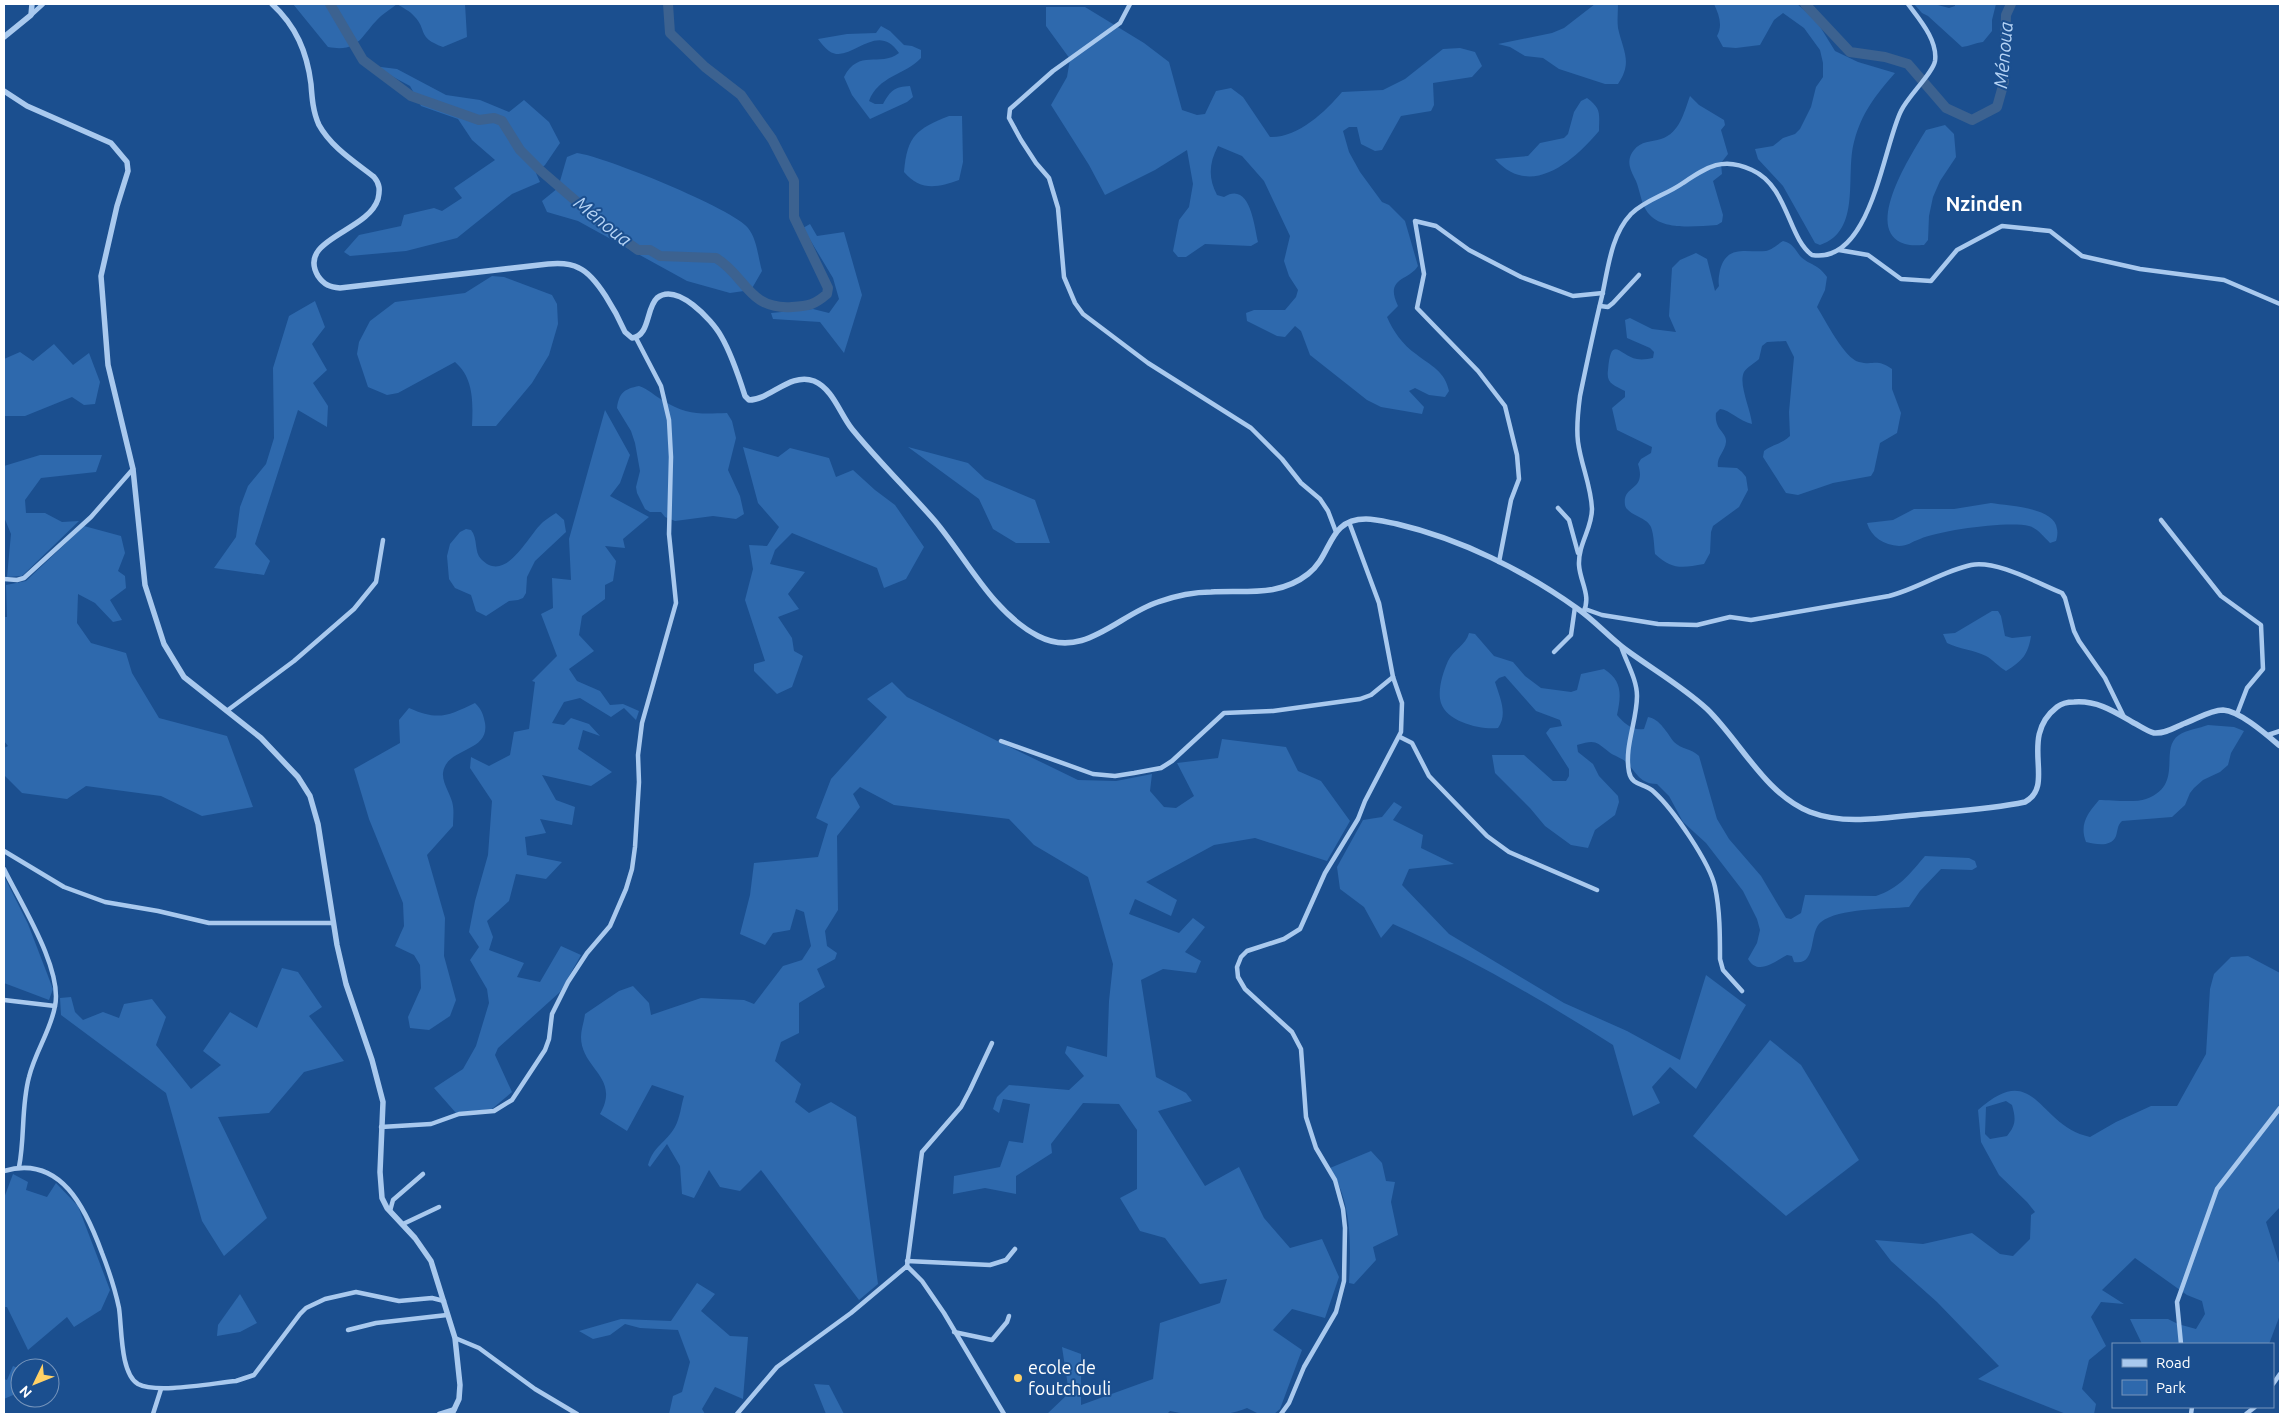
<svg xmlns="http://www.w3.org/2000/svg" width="2284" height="1418" viewBox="0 0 2284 1418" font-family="Ubuntu,sans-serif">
  <rect width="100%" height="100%" fill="#1b4f8f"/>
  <!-- green -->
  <g fill="#2e69ad" fill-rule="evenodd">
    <path d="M293,4h172l2,33 -24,10c-27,-10 -15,-17 -29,-31 -4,-5 -11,-8 -17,-12 -5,4 -11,8 -16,12 -20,18 -20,37 -53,31z"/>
    <path d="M1595,4h23c0,8 -1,16 0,24 5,23 15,34 0,56h-13l-46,-15 -16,-11 -18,-2 -15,-9 -12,-3 54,-11 12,-5z"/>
    <path d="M1714,4h83l19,16 19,31 23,11 37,11c-20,23 -33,39 -41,69 -9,34 8,89 -34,103l-5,-2 -32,-57 -25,-27 -3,-10 18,-3 10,-8 12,-4 5,-5 11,-22 5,-20 7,-10v-14l-3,-13 -16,-22 -21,-15 -9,7 -14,25 -24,3 -13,-1 -6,-11c6,-11 2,-21 -3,-32z"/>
    <path d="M1914,4h20l15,4 6,-2v-2h41l-4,16v11l-9,11c-8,1 -13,4 -21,5l-34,-31 -6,-3z"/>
    <path d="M1046,7h39l59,36 25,19 13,48 15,5 8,-1 11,-23 15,-3 12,9 27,40c28,1 55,-25 72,-45l41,-2 22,-11 38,-30 17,-1 15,4 7,14 -10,11 -39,6 1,22 -3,6 -30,5 -19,34 -7,1 -14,-7 -4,-17h-8l-6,4 6,21 11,20 22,30 7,3 16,16 13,45c-9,15 -34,11 -20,40l-11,11c6,14 16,28 29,37 15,12 29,17 33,37l-4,6 -16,-2 -14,-7 -6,3 15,16 -2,7 -41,-7 -14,-7 -57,-45 -9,-24 -6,-5 -10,11 -8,-1 -30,-15 -1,-8 8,-3h31l11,-13 2,-7 -9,-14 -5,-15 6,-25 -26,-55 -22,-25 -24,-10c-9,17 -10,32 -1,49l7,2c26,-16 30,28 34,45l-7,4 -46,-2 -19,13h-8l-5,-6 6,-31 10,-13 4,-23 -6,-34 -32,20 -50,25 -16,-30 -38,-60 16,-28 3,-18 -24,-33z"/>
    <path d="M881,26l9,5 14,14 8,1 9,4v8c-16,17 -43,18 -52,43l6,3h8c8,-14 11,-17 27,-18l3,11 -6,5 -37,17 -18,-24 -8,-18c15,-29 35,-9 55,-24 -23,-34 -49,13 -70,-2 -4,-3 -8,-8 -11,-12l29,-5 29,-1z"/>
    <path d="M373,66l24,3 49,26 34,5 29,12 15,-12 25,22 11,21 -15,22 -9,8 4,9 -28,12 -55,44 -51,13 -56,5 -6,-4 15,-17 42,-9 3,-11 30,-7 8,3 20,-13 -8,-10 41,-28 -23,-20 -14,-21 -37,-13 -11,-20z"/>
    <path d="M1690,96l9,9 25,15 1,5 -4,5 7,24 -7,9 1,11 -9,7 10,34 -1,7 -5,3c-22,1 -58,7 -71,-15 -5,-8 -6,-19 -10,-29 -5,-10 -11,-20 -2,-31 7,-9 17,-8 27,-11 19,-6 23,-27 29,-43z"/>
    <path d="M1587,98c15,11 12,16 12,33 -26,31 -69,68 -104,28l33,-3 12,-13 24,-5 4,-4 6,-22 7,-11z"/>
    <path d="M949,116h13l1,46 -4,18c-22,8 -39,11 -55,-8 3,-37 13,-43 45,-56z"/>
    <path d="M1945,125l9,9 2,23 -16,24 -7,16 -4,19 -1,24 -4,5c-5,0 -13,1 -19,-1 -44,-14 8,-92 21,-114z"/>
    <path d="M577,153c26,3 157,56 171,75 9,11 10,29 14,43l-11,19 -21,3 -43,-12 -109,-60 -31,-9 -5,-11 16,-13 9,-31z"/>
    <path d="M810,224l7,12 27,-4 18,63 -18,58 -24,-31 -47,-3 -2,-6 42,-4 16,4 10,-14 -6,-21 -30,-50z"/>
    <path d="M1783,241c10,2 12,9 18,16 10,9 16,6 26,20l-2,13 -8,17c9,14 27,51 42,55 15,4 17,-4 33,7v20l9,24 -4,20 -17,10 -6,28 -3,5 -38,7 -35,12 -12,-2 -23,-36 1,-6c9,-7 16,-6 26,-15l-1,-24 5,-55 -8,-16 -19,1 -5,4 -3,13c-4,4 -12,8 -15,13 -6,12 7,38 8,52 -13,-3 -22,-14 -32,-15l-4,4c-2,17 11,19 10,29 -1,10 -10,15 -8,25l19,1 5,4 4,5 2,13 -9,17 -26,19 -2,6 -1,21 -6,11c-22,4 -32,6 -49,-10 -1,-8 -1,-19 -4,-27 -4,-10 -24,-12 -26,-22 -3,-21 22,-13 13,-41l3,-5 10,-6 1,-6 -35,-17 -5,-22 13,-11v-6c-11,-6 -19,-7 -17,-21 3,-37 12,-14 29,-11 5,1 11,0 16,-1l1,-6 -4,-4 -23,-10 -2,-18 5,-2 22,11 24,3 -7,-16 3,-48 8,-8 16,-7 11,6 8,32 4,-5c-1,-6 0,-10 1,-16 7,-26 26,-17 46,-19 6,-1 12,-7 17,-10z"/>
    <path d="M492,276l12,1 48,18 5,9 1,20 -9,31 -17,28 -36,43h-24c1,-23 2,-48 -17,-64l-57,31 -11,2 -19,-8 -11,-33 2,-12 11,-21 25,-19 70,-9z"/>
    <path d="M315,301l10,26 -13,17 15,26 -14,13 15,23 -1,21 -29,-17 -43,134 15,17 -6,14 -50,-7 22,-31 4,-30 8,-21 18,-22 8,-26 -1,-70 16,-52z"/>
    <path d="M54,344l19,21 16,-12 11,29 -5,22 -11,1 -12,-8 -47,19h-21v-57l16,-7 13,9z"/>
    <path d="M639,386c9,3 15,9 23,14 24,15 37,14 65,13l5,8 4,17 -8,32 12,26 4,18 -8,5 -23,-3 -38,5 -10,-4 -4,-5h-11l-5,-3 -8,-16 -1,-6 4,-16 -5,-28 -4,-12 -14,-23c2,-15 7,-19 22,-22z"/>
    <path d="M605,410l25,45 -10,28 -10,13 39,21 -26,22 2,9 -20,-2 11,15 -3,20 -8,4v14l-23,17 -3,19 15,16 -25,18 8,12 23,10 10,14 13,-1 16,7 -3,9 -12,-12 -13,9 -31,-19 -16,4 -12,21 12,2 7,-7 18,6 11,12 -17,-6 -5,19 34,23 -21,14 -49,-11 14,25 19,7 -3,18 -32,-6 6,14 -21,4 2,18 35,7 -16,17 -30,-5 -7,27 -22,20 6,16 -4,13 35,13 -7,14 23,5 21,-36 20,9 -21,37 -62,56 -3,7 17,37 -20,17 -36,4 -22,-25 29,-19 13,-23 13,-43 -2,-14 -17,-29 9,-13 -10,-15 6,-31 13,-46 4,-54 -22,-33 1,-11 18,9 21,-11 4,-23 15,-3 6,-47 -3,-1 25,-25 -16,-42 12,-6 -1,-30 19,2 -2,-41z"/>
    <path d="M743,447l35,10 12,-9 39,10 7,19 17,-7 22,20 20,15 29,42 -18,32 -22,9 -7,-20 -85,-35 -17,17 -5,14 35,8 -17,22 11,15 -21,8 14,21 2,13 9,5 -11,31 -15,7 -23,-23v-7l11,-3 -20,-61 8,-31 -4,-24 18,1 12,-19 -21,-24z"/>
    <path d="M908,447l60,16 17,16 50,21 15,43h-34l-23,-14 -14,-30z"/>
    <path d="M40,455h62l-6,17 -55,6 -16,22 1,13h19l17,9 17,-1 -57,55 -15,1 4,-43 -7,-17v-51z"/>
    <path d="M1991,503c17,3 64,4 66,26 1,4 0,9 -1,12l-6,2c-6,-6 -13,-15 -21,-17 -21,-5 -88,4 -109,13 -9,3 -12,7 -21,7 -15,-1 -28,-9 -32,-23l26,-3 21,-11h40z"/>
    <path d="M556,513l8,7 2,12 -31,29 -8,16 -1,16 -3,5 -5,2 -9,1 -23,15 -10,-5 -5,-16 -16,-7 -6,-9 -2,-23 3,-12 10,-12 6,-3 5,1c7,8 3,22 10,29 25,26 47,-24 62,-37 4,-3 8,-6 13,-9z"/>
    <path d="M84,526l37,10 4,17 -7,18 7,5 1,12 -16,12 12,20 -9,2 -18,-19 -17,-9 -1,29 14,20 35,10 6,20 27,45 68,18 26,71 -51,9 -41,-20 -75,-10 -19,13 -45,-6 -18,-18v-27l4,-2 -4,-5v-124h3l-1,-32 20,-4z"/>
    <path d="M1992,611h6l3,5 4,20 7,2 19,-2c-3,19 -9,25 -25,35 -7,-4 -14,-12 -20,-15 -12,-6 -27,-7 -39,-13l-4,-9 12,-1z"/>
    <path d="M1469,633l6,1 19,22 19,6 12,14 16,12 30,4 6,-2 4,-16 23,-5c19,12 17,27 13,46 7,8 15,16 27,14l4,-12c12,2 19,16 26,25 7,7 18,7 25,14l18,63 12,20 32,37 25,42 5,1 10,-6 4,-18 71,1c22,-7 34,-22 49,-40l44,2 6,3 2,6 -5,3 -31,-1 -21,22 -11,16c-23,2 -70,1 -88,15 -13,10 -3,44 -27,40l-2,-6 -5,-1c-13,7 -29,21 -39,4l9,-16 3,-13 -3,-11 -14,-28 -37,-48 -23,-21 -14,-26 -12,-12c-17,0 -20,-11 -31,-22 -4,-4 -12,-6 -17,-10 -14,-11 -14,-12 -32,-7l1,7 15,12 6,12 19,20 1,6 -4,13 -20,15 -7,18 -17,-3 -26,-19 -15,-18 -35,-35 -3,-18h32l29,26h13l3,-5v-7l-23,-36 4,-5 12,-2 -2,-6 -24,-9 -31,-35 -6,2 -4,4c5,16 13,32 3,46 -17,2 -51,-6 -57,-25 -4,-12 2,-31 7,-42 5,-11 18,-16 21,-28z"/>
    <path d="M892,682l15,15 171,83 38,1 36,-7 -2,17 14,16 12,1 18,-12 -17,-33 41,-5 4,-19 64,8 12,24 23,10 29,40 -23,40 -72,-23 -41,7 -68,37 31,18 -6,16 -36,-17 -6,15 50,19 14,-15 12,9 -20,25 16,9 -5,12 -33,-4 -22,11 15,97 30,16 6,8 -34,10 47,75 34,-19 25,51 26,30 32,-9 17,38 -14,41 -33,-9 -19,21 29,20 -22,59 -6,5h-15l-12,-6c-23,10 -53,8 -77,3l-3,3h-120l22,-21 -7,-46 19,7v51l72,-26 7,-56 60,-20 7,-24 -27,5 -35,-46 -25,-7 -20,-33 17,-9v-59l-18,-26 -36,-1 -32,41 1,9 -36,23v18l-31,-6 -32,6 1,-18 46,-9 9,-26 14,2 7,-39 -27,-5 -4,14 -6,-4 4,-12 12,-12 60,5 15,-14 -19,-23 2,-7 40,11 2,-56 4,-37 -25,-87 -54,-32 -25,-26 -115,-14 -34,-18 -7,7 7,13 -23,29 1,74 -13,21 2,15 10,7 -2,6 -18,10 8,18 -26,16v30l-18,9 -6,19 26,23 -6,18 14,11 22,-11 25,15 22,167 -19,16 -98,-130 -21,21 -20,-4 -11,-17 -15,28 -12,-4 -2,-28 -13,-22 -17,23 -2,-2c6,-20 17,-21 27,-38 5,-9 6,-21 9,-31l-32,-11 -25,46 -27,-17c21,-37 -19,-45 -19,-77 0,-7 3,-15 4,-23l34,-23 14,-5 16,17 2,12 50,-17 43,2 10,4 29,-38 19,-6 9,-14 -7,-34 -8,-3 -6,21 -17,3 -8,12 -25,-11 10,-39 4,-32 64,-6 10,-33 -12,-6 15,-39 56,-62 -20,-18z"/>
    <path d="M475,703c7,7 8,11 10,20 5,30 -39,24 -42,50 -1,11 9,23 10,33 1,6 0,14 0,20l-26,29 18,63 -1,38 12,44 -6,16 -21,14 -19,-2 -2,-11 13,-29 -1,-23 -6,-10 -19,-9 9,-20 -1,-23 -34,-84 -15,-50 46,-26 -1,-23 10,-12c29,13 39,8 66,-5z"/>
    <path d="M2208,725l26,2 10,4 -13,22 -3,12 -8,7 -17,8 -9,8 -4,5 -5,12 -13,12 -50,4c-5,5 -4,9 -6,15 -5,12 -21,8 -30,6 -7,-18 2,-29 13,-42 12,0 36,3 47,-1 39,-14 12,-50 33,-64 7,-5 21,-7 29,-10z"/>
    <path d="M1394,802l8,5 -9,13 30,15 -2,13 33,16 -45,5 -7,16 47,49 115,69 63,28 53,29 26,-85 40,30 -50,84 -26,-22 -18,20 8,16 -27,13 -20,-71c-71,-45 -143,-87 -220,-121l-12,14 -17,-31 -24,-18 -3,-22 26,-47 19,-3z"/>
    <path d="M4,876l24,48 25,65 -4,11 -45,-17z"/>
    <path d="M2248,956l32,17v234l-14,15 14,44v49l-11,29h-127l-12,-25h38l10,5 18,5 9,-15 -3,-13 -15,-6 -52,-37 -33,32 22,14 -23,-2 -10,15 15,29 -17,14 -7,29 14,15 -2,10h-28l-88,-35 21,-13 -62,-64 -46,-41 -16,-21 48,4 49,-11 28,21 13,2 17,-17 1,-24 4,-3 -8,-10 -28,-27 -18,-33 -3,-32c58,-52 59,16 112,27l26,-15 35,-16h26l29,-52 4,-65 4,-15 17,-17zM2006,1101l6,4c4,14 4,20 -5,31l-17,3 -5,-5 1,-27z"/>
    <path d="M282,968l16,4 24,35 -13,9 35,45 -40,11 -35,41 -51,4 49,101 -43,38 -22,-35 -36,-128 -105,-78 -1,-17 11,-1 4,15 8,8 20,-8 16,6 5,-14 28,-5 14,18 -10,28 35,44 30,-24 -18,-14 27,-39 27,16z"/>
    <path d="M1770,1040l31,25 58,95 -73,56 -93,-80z"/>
    <path d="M1371,1151l11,12 4,18 9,1 -4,20 7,33 -25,12 3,13 -22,24 -5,-1c2,-40 3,-80 -19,-115z"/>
    <path d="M13,1174l15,8 -2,8 21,7 9,-14 22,23 32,84 -9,20 -27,17 -7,-10 -39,33 -21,-43h-3v-109z"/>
    <path d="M697,1283l18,11 -14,17 29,25 18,1 -5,62 -28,-12 -13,22 3,5h-36l4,-18 9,-4 8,-30 -12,-32 -38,-2 -15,-4 -15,11 -17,4 -14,-8 42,-12 50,2z"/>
    <path d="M240,1294l17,29 -17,9 -23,4 1,-11z"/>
    <path d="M13,1366l7,3v23l-16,7v-20l3,1z"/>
    <path d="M814,1384l15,1 15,29h-18z"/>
  </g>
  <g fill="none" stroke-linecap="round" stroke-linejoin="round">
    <!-- river -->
    <g stroke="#3c6290" stroke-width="10">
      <path d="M330,4l33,56 48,36 68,24 15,-2 8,3 18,29 20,20 66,57 32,23h12l10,6 56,2c30,18 32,52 76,49 17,-1 22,-2 35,-13l1,-6 -34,-71v-36l-22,-42 -31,-44 -36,-28 -35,-34 -2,-29"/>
      <path d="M1805,4l45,48 35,5 23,7 38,44 26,12 25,-13 7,-25 2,-67 5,-11"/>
    </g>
    <!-- minor -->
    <g stroke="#a9c9ee" stroke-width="4.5">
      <path d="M1130,4l-10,19 -67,48 -43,38 -1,9 12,22 15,23 13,15 9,30 6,69 11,26 8,11 65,49 103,65 31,31 19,24 19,16 8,12 8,21"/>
      <path d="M31,15l12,-11"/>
      <path d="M1839,250l29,5 33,24 30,2 26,-31 45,-24 48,5 32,25 58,13 84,11 56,24"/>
      <path d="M1600,306l8,1 5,-4 26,-28"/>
      <path d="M1558,508l11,12 9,33"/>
      <path d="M2161,520l60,76 40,29 2,44 -16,19 -10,26"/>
      <path d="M1499,562l12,-62 8,-21 -2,-24 -12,-49 -27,-35 -61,-63 7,-34 -9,-53 21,5 33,24 52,27 52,19 30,-3"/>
      <path d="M4,579l13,1 7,-2 67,-61 42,-48"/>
      <path d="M1585,609l17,6 56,9 39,1 33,-8 21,3 138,-24c28,-7 54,-25 82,-31 26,-5 66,18 91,28l3,5 9,33 5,10 26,37 19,39"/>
      <path d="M1583,613c9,-17 -3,-31 -4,-48 -1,-21 13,-36 13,-56 -1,-24 -11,-44 -14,-67 -2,-16 0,-31 2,-46 7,-34 14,-67 22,-100 6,-27 9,-61 29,-82 14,-14 35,-19 52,-31 24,-16 40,-27 69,-13 36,16 36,68 60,85 59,10 71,-108 89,-144 7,-15 32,-38 34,-50 3,-21 -16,-42 -27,-57"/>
      <path d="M1621,646c5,16 16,33 16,50 0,25 -13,51 -8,76 3,15 17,11 25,20 19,17 56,71 61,95 5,23 5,49 5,72l3,11 19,21"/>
      <path d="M1554,652l17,-17 4,-28"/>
      <path d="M228,710l66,-49 60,-52 22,-27 7,-42"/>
      <path d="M2268,735l12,-4"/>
      <path d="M1400,737l12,6 17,33 58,60 22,16 88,38"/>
      <path d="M1001,741l92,33 22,2 19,-3 27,-5 11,-7 52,-48 49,-2 87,-12 11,-4 22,-18"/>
      <path d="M4,851l60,36 41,15 53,9 51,12h124"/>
      <path d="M4,869c16,33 59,100 51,137 -4,24 -20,46 -26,71 -8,30 -4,60 -10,90"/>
      <path d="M4,1000l51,6"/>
      <path d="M381,1127l50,-3 28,-10 35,-3 18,-11 33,-50 4,-11 3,-25 16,-32 19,-29 23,-27 16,-37 6,-20 3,-22 4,-65 -1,-27 4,-32 34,-120 -7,-69 2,-77 -2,-37 -8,-34 -25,-48"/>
      <path d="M4,1171c57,-17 82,38 98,82 7,18 13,36 17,55 3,20 1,65 19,76 19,10 75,-1 98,-3l18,-6 46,-61 6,-6 19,-9 31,-7 43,9 33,-3 12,3"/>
      <path d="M390,1211l3,-11 30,-26"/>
      <path d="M403,1224l36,-17"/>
      <path d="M907,1261l83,4 16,-5 9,-11"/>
      <path d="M907,1266l15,-114 39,-45 9,-17 22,-47"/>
      <path d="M348,1330l28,-7 71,-8"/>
      <path d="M954,1332l38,8 15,-18 2,-6"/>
      <path d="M455,1338l24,10 56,41 42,25"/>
      <path d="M2181,1344l-4,-42 40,-113 63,-81"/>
      <path d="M2273,1384l7,-10"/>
      <path d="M153,1414l8,-25"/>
      <path d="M439,1414l16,-5"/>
      <path d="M737,1414l40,-47 74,-54 56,-47 15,15 22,32 60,101"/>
      <path d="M1281,1414l8,-11 15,-36 32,-55 8,-31 1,-53 -2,-19 -8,-29 -19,-32 -10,-31 -5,-68 -9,-17 -47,-43 -7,-12 -1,-10 4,-10 6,-6 37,-12 16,-10 25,-56 33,-54 7,-18 36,-69 1,-29 -9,-26 -14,-74 -30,-81"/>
      <path d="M2191,1414l1,-7"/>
      <path d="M2246,1414l9,-7"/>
    </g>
    <!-- tertiary -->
    <g stroke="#a9c9ee" stroke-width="5.5">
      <path d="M272,4c24,22 35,48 39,80 1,14 2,28 8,41 12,22 36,37 55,52 6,7 6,13 4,22 -10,33 -82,40 -60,77 6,9 12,11 22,12l208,-24c10,-1 22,-1 31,4 18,8 38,46 46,64l7,6c18,-2 14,-30 25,-40 20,-16 55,22 64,38 10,17 18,41 24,60l4,4c21,0 41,-28 65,-19 19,8 26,33 38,48 26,32 56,61 83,92 32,38 57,91 103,115 46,24 80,-21 120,-34 17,-6 36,-10 53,-10 35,-2 68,5 97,-18 25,-19 19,-55 58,-55 10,0 21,3 31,5 64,15 128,47 181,85 17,12 31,28 47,40 27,20 57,37 82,60 33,32 58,85 103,103 37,14 77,5 115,2 33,-3 67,-5 100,-12 32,-17 -8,-64 32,-95 5,-4 10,-5 17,-5 23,-2 41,10 60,21 6,3 13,8 20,10 10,1 20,-5 29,-9 12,-4 27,-14 40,-14 17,1 44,25 57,36"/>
      <path d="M4,37l27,-22 1,-11"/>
      <path d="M4,91l23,15 84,37 16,19 1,9 -11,35 -16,70 7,89 25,104 12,116 19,59 20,33 77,61 37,39 12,19 8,28 19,121 9,39 26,76 11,42 -3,70 2,26 5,10 28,30 16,23 24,77 5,47 -1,14 -7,15"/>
    </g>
  </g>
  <!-- markers -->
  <circle fill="#ffd166" stroke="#1b4f8f" stroke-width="2" cx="1018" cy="1378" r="5"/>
  <g text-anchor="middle" stroke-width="4" stroke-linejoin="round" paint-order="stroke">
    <!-- poi labels -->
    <g font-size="18" fill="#fff" stroke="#1b4f8f" text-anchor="start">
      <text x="1028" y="1374">ecole de<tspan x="1028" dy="21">foutchouli</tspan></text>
    </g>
    <!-- water labels -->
    <g font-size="19" font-style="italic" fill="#b5d3f5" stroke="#1b4f8f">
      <text transform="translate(2003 55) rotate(-85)" y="7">Ménoua</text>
      <text transform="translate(603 221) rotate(39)" y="7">Ménoua</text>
    </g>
    <!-- quarter labels -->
    <g font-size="20" font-weight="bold" fill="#fff" stroke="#1b4f8f">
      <text x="1984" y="211">Nzinden</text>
    </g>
  </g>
  <!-- border -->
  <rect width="2284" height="1418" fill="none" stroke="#ffffff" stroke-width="10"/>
  <!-- legend -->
  <rect x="2112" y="1343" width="162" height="65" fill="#1b4f8f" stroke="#7695bc"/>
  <rect x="2122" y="1359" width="25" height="8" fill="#a9c9ee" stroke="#7695bc"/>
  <text x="2156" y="1368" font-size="15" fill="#ffffff">Road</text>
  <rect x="2122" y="1380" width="25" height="15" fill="#2e69ad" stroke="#7695bc"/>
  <text x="2156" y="1393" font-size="15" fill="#ffffff">Park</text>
  <!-- north arrow -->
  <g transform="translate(35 1383) rotate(227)"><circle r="24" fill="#1b4f8f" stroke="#7695bc"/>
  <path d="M0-4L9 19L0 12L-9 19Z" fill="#ffd166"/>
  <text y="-8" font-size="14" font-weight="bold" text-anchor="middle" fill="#ffffff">N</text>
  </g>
</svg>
